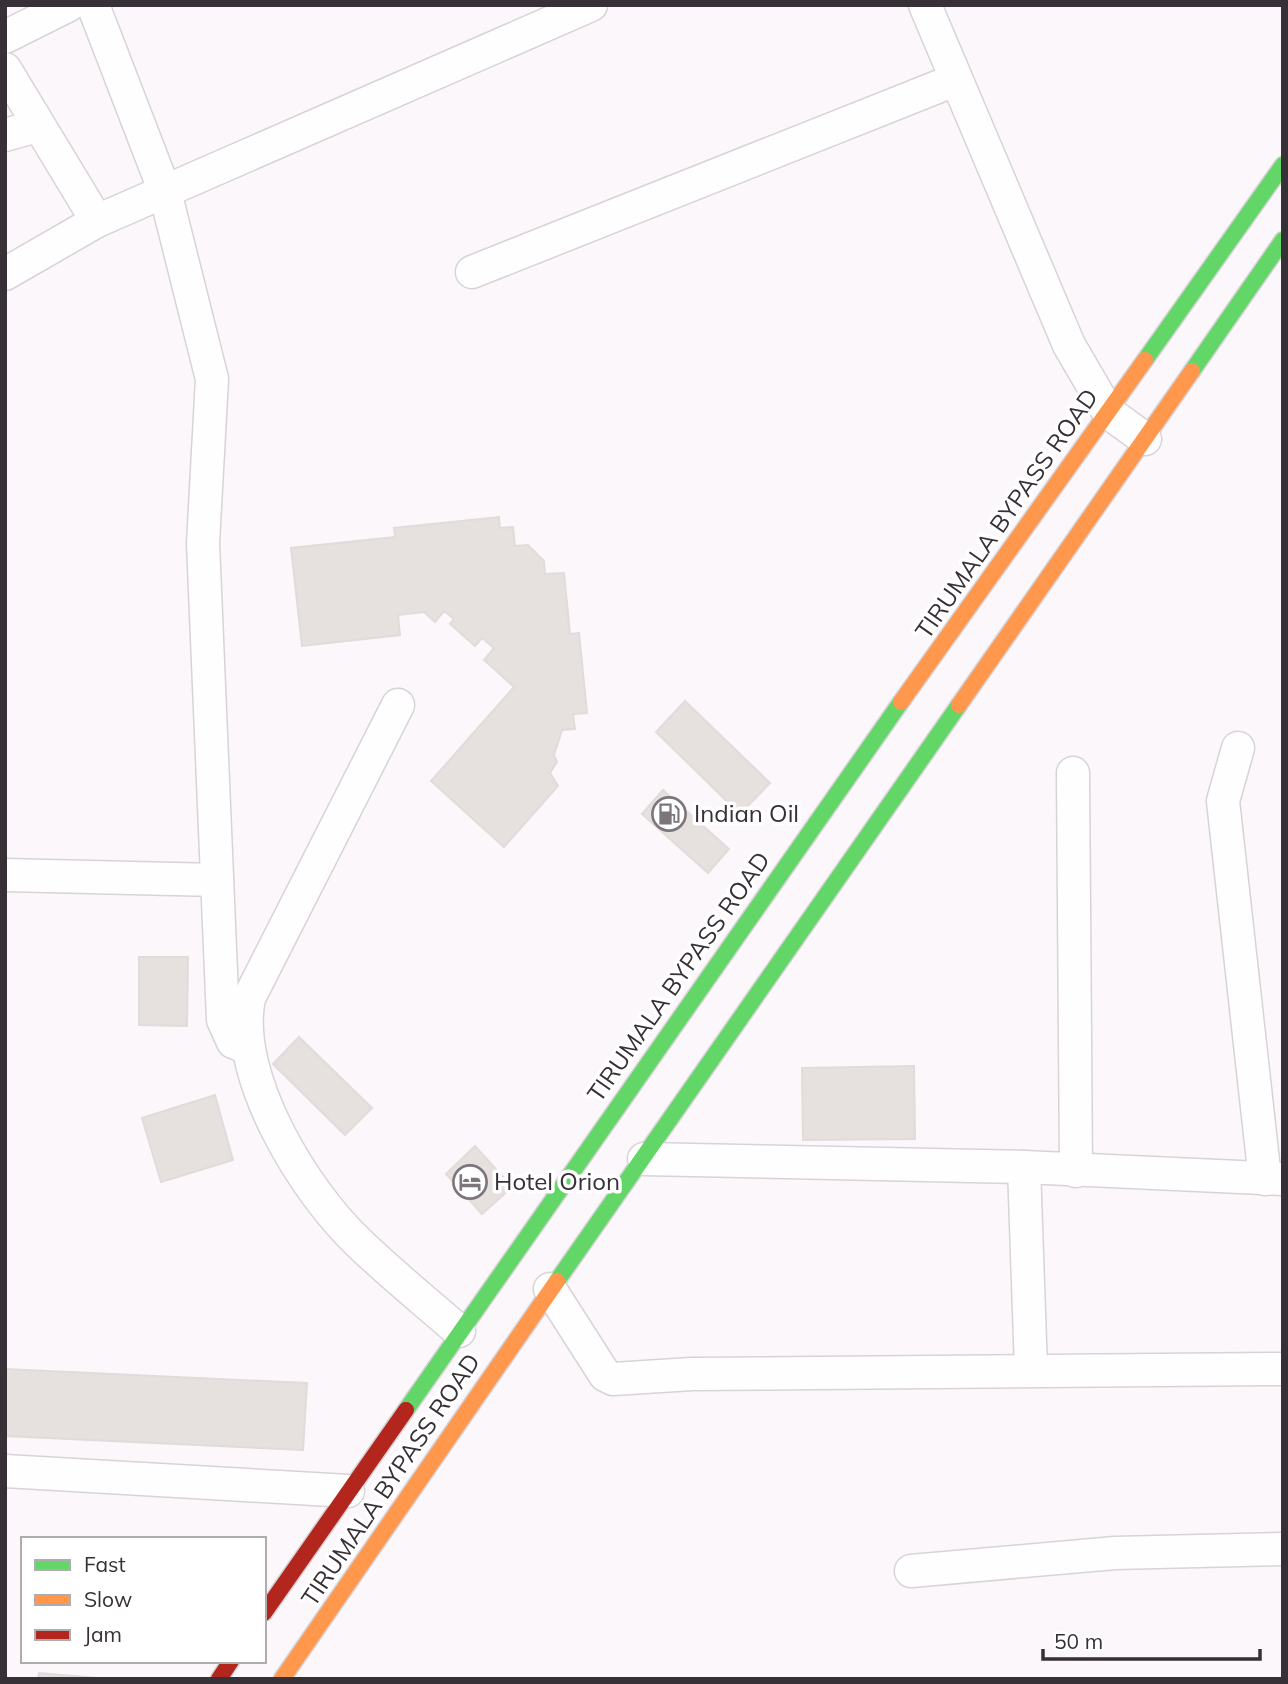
<svg xmlns="http://www.w3.org/2000/svg" width="1288" height="1684" viewBox="0 0 1288 1684" font-family="Mulish,sans-serif">
  <rect width="100%" height="100%" fill="#fbf7fb"/>
  <!-- building -->
  <g fill="#e6e0de" stroke="#e1dbda" stroke-width="2">
    <path d="M499,517l1,11 13,-1 2,19 13,-1 16,16 1,13 19,-1 6,61 9,-1 8,80 -14,1 2,15 -13,1 -8,25 3,7 -7,11 8,13 -54,61 -73,-66 83,-94 -30,-27 10,-12 -12,-10 -7,8 -25,-22 4,-5 -10,-8 -9,11 -11,-10 -26,3 2,20 -98,11 -11,-98 104,-11 -1,-9z"/>
    <path d="M685,701l85,82 -30,31 -84,-82z"/>
    <path d="M663,790l66,59 -21,24 -66,-59z"/>
    <path d="M139,957h49l-1,69 -48,-1z"/>
    <path d="M299,1037l73,71 -27,27 -72,-71z"/>
    <path d="M914,1066l1,73 -112,1 -1,-72z"/>
    <path d="M215,1095l18,65 -72,22 -19,-64z"/>
    <path d="M475,1146l37,41 -30,27 -36,-40z"/>
    <path d="M5,1369l302,14 -4,67 -298,-14z"/>
    <path d="M39,1673l69,6h-70z"/>
  </g>
  <g fill="none" stroke-linecap="round" stroke-linejoin="round">
    <!-- street casing -->
    <g stroke="#d8d3d8" stroke-width="35">
      <g id="street">
        <path d="M93,5l72,187 47,187 -9,164 20,477 10,22 15,6"/>
        <path d="M925,5l144,340 39,67 37,27"/>
        <path d="M5,37l64,-32"/>
        <path d="M5,69l92,152 -92,53"/>
        <path d="M5,135l32,-9"/>
        <path d="M97,221l494,-216"/>
        <path d="M472,272l483,-192"/>
        <path d="M398,705l-149,293c-16,78 55,193 110,245 32,31 67,59 100,88"/>
        <path d="M1238,748l-15,53 42,378"/>
        <path d="M1073,773l3,398"/>
        <path d="M5,875l212,5"/>
        <path d="M644,1159l380,8"/>
        <path d="M550,1289l55,86 8,4 79,-5 591,-5"/>
        <path d="M1031,1370l-7,-203 259,12"/>
        <path d="M5,1471l343,20"/>
        <path d="M911,1571l204,-18 168,-4"/>
      </g>
    </g>
    <!-- fast casing -->
    <g stroke="#d5d2d5" stroke-width="19">
      <g id="fast">
        <path d="M1145,360l138,-195"/>
        <path d="M1192,371l91,-131"/>
        <path d="M557,1281l402,-576"/>
        <path d="M406,1410l495,-708"/>
      </g>
    </g>
    <!-- slow casing -->
    <g stroke="#d5d2d5" stroke-width="19">
      <g id="slow">
        <path d="M901,702l244,-342"/>
        <path d="M959,705l233,-334"/>
        <path d="M282,1679l275,-398"/>
      </g>
    </g>
    <!-- jam casing -->
    <g stroke="#d5d2d5" stroke-width="19">
      <g id="jam">
        <path d="M264,1613l142,-203"/>
        <path d="M219,1679l12,-18"/>
      </g>
    </g>
    <!-- street -->
    <use href="#street" stroke="#fefefe" stroke-width="32"/>
    <!-- fast -->
    <use href="#fast" stroke="#63d668" stroke-width="16"/>
    <!-- slow -->
    <use href="#slow" stroke="#ff974d" stroke-width="16"/>
    <!-- jam -->
    <use href="#jam" stroke="#b3261e" stroke-width="16"/>
  </g>
  <!-- icons -->
  <defs>
    <g id="fuel-ring" transform="scale(1.75)"><circle r="9.5" fill="#fff" stroke="#7c767c" stroke-width="1.5"/><path d="M-5.5-6h7V0h2V4h1.3V-2.5L3-4.5l.8-.8L6-3V5H2.5V1h-1V6h-7ZM-4.2-4.7v3.2H.2V-4.7Z" fill="#7c767c"/></g>
    <g id="hotel-ring" transform="scale(1.75)"><circle r="9.5" fill="#fff" stroke="#7c767c" stroke-width="1.5"/><path d="M-6-4.5h1.5V1H6V5H4.5V3h-9V5H-6ZM-4 0a1.8 1.8 0 1 1 3.6 0ZM.5 0V-2.5h3Q6-2.5 6 0Z" fill="#7c767c"/></g>
  </defs>
  <g fill-rule="evenodd">
    <use href="#fuel-ring" x="669" y="814"/>
    <use href="#hotel-ring" x="470" y="1182"/>
  </g>
  <g text-anchor="middle" stroke-width="7" stroke-linejoin="round" paint-order="stroke">
    <!-- street labels -->
    <g font-size="24" fill="#373037" stroke="#fff">
      <text transform="translate(1007 514) rotate(-55)" y="8">TIRUMALA BYPASS ROAD</text>
      <text transform="translate(679 977) rotate(-55)" y="8">TIRUMALA BYPASS ROAD</text>
      <text transform="translate(391 1480) rotate(-56)" y="8">TIRUMALA BYPASS ROAD</text>
    </g>
    <!-- poi labels -->
    <g font-size="24" fill="#373037" stroke="#fff" text-anchor="start">
      <text x="694" y="822">Indian Oil</text>
      <text x="494" y="1190">Hotel Orion</text>
    </g>
  </g>
  <!-- border -->
  <rect width="1288" height="1684" fill="none" stroke="#373037" stroke-width="14"/>
  <!-- legend -->
  <rect x="21" y="1537" width="245" height="126" fill="#ffffff" stroke="#afacaf" stroke-width="2"/>
  <rect x="35" y="1560" width="35" height="10" fill="#63d668" stroke="#afacaf" stroke-width="2"/>
  <text x="84" y="1572" font-size="21" fill="#373037">Fast</text>
  <rect x="35" y="1595" width="35" height="10" fill="#ff974d" stroke="#afacaf" stroke-width="2"/>
  <text x="84" y="1607" font-size="21" fill="#373037">Slow</text>
  <rect x="35" y="1630" width="35" height="10" fill="#b3261e" stroke="#afacaf" stroke-width="2"/>
  <text x="84" y="1642" font-size="21" fill="#373037">Jam</text>
  <!-- scale -->
  <path d="M1043 1649v10h217v-10" fill="none" stroke="#373037" stroke-width="3.5"/>
  <text x="1054" y="1649" font-size="21" fill="#373037" stroke="#ffffff" stroke-width="5" paint-order="stroke">50 m</text>
</svg>
